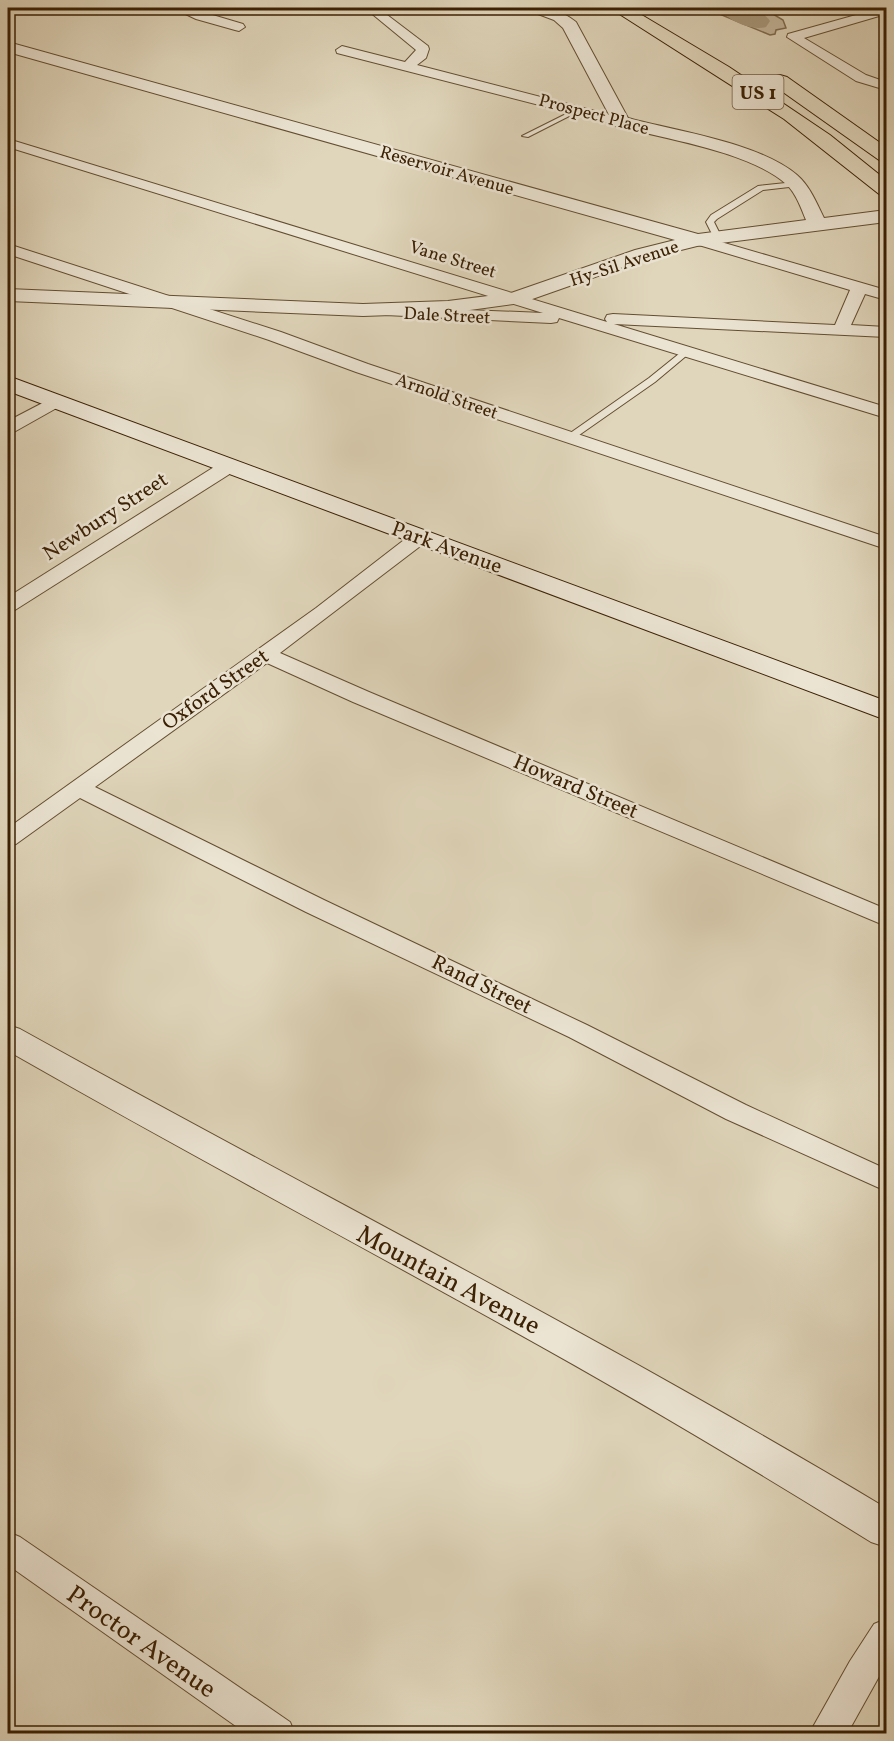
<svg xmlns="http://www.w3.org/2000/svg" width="894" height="1741" viewBox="0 0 894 1741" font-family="Vollkorn,serif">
  <rect width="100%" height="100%" fill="#e0d6bb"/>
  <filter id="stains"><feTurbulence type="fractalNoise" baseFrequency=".00333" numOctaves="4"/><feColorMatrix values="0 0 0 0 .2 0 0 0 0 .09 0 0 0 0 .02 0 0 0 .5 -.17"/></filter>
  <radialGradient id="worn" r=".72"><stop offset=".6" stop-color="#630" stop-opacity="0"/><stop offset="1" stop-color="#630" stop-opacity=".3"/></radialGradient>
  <!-- green -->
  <path fill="#c4b79c" stroke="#806c50" stroke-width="1.5" d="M705,8h58l20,12 3,8 -10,2 -1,4 -5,1z"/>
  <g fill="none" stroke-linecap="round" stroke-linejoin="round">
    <!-- river -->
    <path fill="#a8987c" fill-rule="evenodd" d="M719,8c17,-2 40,-3 51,13l-4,6c-15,4 -38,-6 -47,-19z"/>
    <!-- service casing -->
    <g stroke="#644e31" stroke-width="2">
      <g id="service">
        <path d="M576,109l5,1 -53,27 -6,-1z"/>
        <path d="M795,182h3v4l-35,4 -46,29 -3,3 7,14 -4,2 -4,-2 -7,-14 5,-7 47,-29z"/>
        <path d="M685,349l7,2 -37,31 -83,58h-6v-4l83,-58z"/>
      </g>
    </g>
    <!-- minor casing -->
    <g stroke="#644e31" stroke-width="2">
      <g id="minor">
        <path d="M173,8h16l54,16 2,3 -6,4 -4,-1 -39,-11z"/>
        <path d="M365,8h13l50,38 1,3 -3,9 -9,7 209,54 2,3 -7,4 -284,-73 -1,-3 6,-4 63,16 11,-12z"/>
        <path d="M881,8h5v6l-82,24 62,37 20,7v8l-30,-9 -69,-44 1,-3z"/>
        <path d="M8,139l599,183 -2,-3 2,-4 6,-1 222,11 15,-35 -158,-47 -3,-3 8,-5 189,55v10l-21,-6 -14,31 35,2v10l-272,-13 272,83v11l-327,-100 -2,4 -6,1 -166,-8 -2,-3 8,-5 152,6 -535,-166z"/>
        <path d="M8,244l273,88 87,32 518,173v12l-530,-177 -87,-32 -261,-86z"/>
        <path d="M56,396l6,1 3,4 -3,4 -48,27 -6,1v-12z"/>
        <path d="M229,460l7,2 2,4 -2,4 -221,140 -7,2v-15l214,-135z"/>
        <path d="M420,531l7,2 3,4 -3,4 -147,112 89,39 517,217v17l-533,-224 -86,-39 -172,124 229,113 263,125 159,80 140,64v22l-160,-72 -157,-82 -263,-125 -226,-114 -64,46 -8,2v-18l308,-220 97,-75z"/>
        <path d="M8,1532l12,5 270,185 5,12h-48l-239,-169z"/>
        <path d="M886,1619v45l-39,70h-38l41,-73 24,-37z"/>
      </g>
    </g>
    <!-- tertiary casing -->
    <g stroke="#644e31" stroke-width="2">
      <g id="tertiary">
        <path d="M528,8c19,0 32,1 48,14l52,96c48,13 132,25 169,57 13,11 20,29 27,43l62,-8v12l-189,24 -48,12 -128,45 -73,10 -85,3 -355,-15v-12l355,15 85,-3 63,-8 124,-43 40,-10 -667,-188v-10l690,192 108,-14c-5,-12 -10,-27 -20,-36 -35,-32 -124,-46 -171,-58l-52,-98 -9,-8 -24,-9z"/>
        <path d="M8,1025l12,4c288,160 583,309 866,479v39l-15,-5c-119,-74 -238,-145 -361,-213 -167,-93 -336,-183 -502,-278z"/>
      </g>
    </g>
    <!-- secondary casing -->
    <g stroke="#3b2003" stroke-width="2">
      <path id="secondary" d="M8,376l878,325v19l-878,-329z"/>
    </g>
    <!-- motorway casing -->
    <g stroke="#3b2003" stroke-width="2">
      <g id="motorway">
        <path d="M610,8h20l99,59 101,68 56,45v16l-7,-2 -95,-75z"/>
        <path d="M780,75l7,2 99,70v15l-7,-2 -106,-75 -2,-4 2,-4z"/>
      </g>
    </g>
    <!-- service -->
    <use href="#service" fill="#ebe4d3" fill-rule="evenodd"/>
    <!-- minor -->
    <use href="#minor" fill="#ebe4d3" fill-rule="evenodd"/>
    <!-- tertiary -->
    <use href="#tertiary" fill="#ebe4d3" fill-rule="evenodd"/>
    <!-- secondary -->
    <use href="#secondary" fill="#ebe4d3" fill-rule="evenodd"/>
    <!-- motorway -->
    <use href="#motorway" fill="#e0d6bb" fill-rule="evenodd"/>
  </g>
  <g text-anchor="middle" stroke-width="5" stroke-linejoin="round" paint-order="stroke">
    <!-- far-street labels -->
    <g font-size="18" fill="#3b2003" stroke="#ebe4d3">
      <text transform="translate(594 114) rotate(15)" y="6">Prospect Place</text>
      <text transform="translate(447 170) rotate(16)" y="6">Reservoir Avenue</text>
      <text transform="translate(453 259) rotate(17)" y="6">Vane Street</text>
      <text transform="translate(624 263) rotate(-18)" y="6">Hy-Sil Avenue</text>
      <text transform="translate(447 315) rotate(3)" y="6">Dale Street</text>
      <text transform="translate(447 396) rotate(19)" y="6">Arnold Street</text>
    </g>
    <!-- shield labels -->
    <rect fill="#ebe4d3" stroke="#705b41" stroke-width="1.5" x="732.5" y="75" width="51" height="34" rx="4.5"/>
    <g font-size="20" font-weight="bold" fill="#3b2003">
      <text x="758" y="99">US 1</text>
    </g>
    <!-- street labels -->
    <g font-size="21" fill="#3b2003" stroke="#ebe4d3">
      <text transform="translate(105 516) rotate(-33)" y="7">Newbury Street</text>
      <text transform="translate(447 547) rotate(20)" y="7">Park Avenue</text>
      <text transform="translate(215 689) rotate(-35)" y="7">Oxford Street</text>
      <text transform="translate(576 786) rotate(23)" y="7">Howard Street</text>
      <text transform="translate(482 984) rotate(26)" y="7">Rand Street</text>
    </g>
    <!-- near-street labels -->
    <g font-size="26" fill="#3b2003" stroke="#ebe4d3">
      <text transform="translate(449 1279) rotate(28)" y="9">Mountain Avenue</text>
      <text transform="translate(142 1641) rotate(35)" y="9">Proctor Avenue</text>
    </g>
  </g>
  <!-- margin -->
  <rect width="894" height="1741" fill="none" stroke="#e0d6bb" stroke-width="30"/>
  <rect x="9" y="9" width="876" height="1723" fill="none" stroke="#3b2003" stroke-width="3"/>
  <rect x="15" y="15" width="864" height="1711" fill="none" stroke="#3b2003" stroke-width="1.5"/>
  <rect width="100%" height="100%" filter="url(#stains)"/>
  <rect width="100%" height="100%" fill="url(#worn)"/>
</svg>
